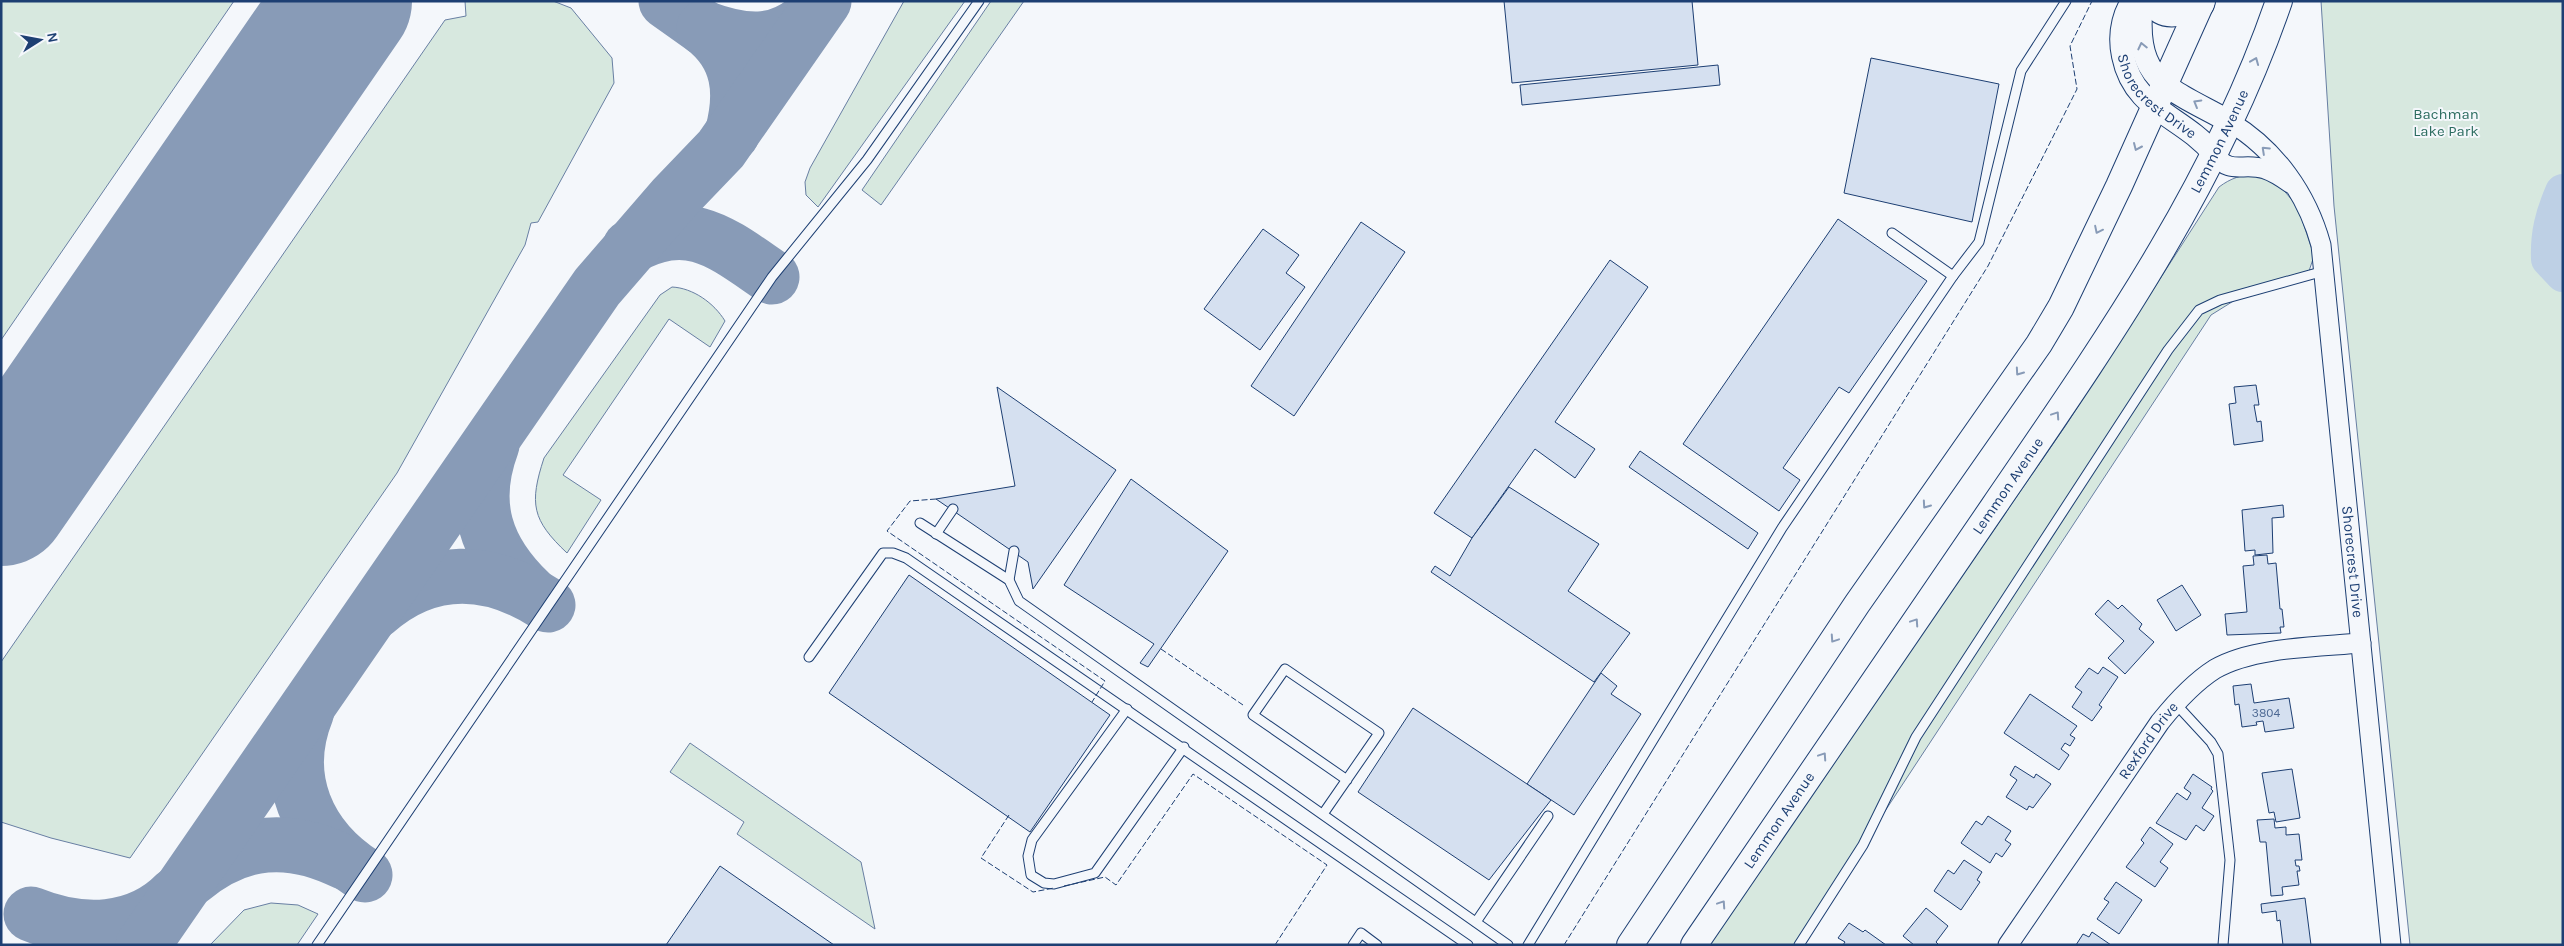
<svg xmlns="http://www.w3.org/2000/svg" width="2564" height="946" viewBox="0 0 2564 946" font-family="Karla,sans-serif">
  <rect width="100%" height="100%" fill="#f4f7fb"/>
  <!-- green -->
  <g fill="#d7e8df" stroke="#687fa3">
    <path d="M1,1h233l-233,339z"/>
    <path d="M465,1h88l18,7 41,50 2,25 -76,139 -7,1 -6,22 -128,228 -267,385 -79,-20 -50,-16v-160l444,-642 21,-4z"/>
    <path d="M904,1h61l-147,206 -12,-12 -1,-13 5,-14z"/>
    <path d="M991,1h33l-143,204 -19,-15z"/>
    <path d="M2321,1h242v944h-153l-76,-739z"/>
    <path d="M2256,174l24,12 18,21 16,49 -7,21 -59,15 -37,23 -414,630h-89l358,-520 153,-238c12,-9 22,-12 37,-13z"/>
    <path d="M672,287c21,1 42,16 53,34l-15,26 -41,-28 -106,156 38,25 -34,53c-35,-33 -38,-49 -23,-95l116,-163z"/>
    <path d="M690,743l171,119 14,67 -138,-95 7,-12 -74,-50z"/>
    <path d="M271,903l27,2 20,9 -21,31h-87l34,-35z"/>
  </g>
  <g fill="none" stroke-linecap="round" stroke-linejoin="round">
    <!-- river -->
    <path stroke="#bed0e5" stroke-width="36" d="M2563,192c-10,23 -15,42 -14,67l14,15"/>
    <!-- taxiway -->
    <g stroke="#889bb7" stroke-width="55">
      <path d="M666,1l38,27"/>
      <path d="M336,26l17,-25"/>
      <path d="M732,134c11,-41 8,-78 -28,-106 43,16 78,18 112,-17"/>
      <path d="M630,247c60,-33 92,-4 142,30"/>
      <path d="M492,445c-22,59 -7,105 38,148"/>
      <path d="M375,612c54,-48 115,-45 173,-7"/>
      <path d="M307,711c-27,66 0,127 58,164"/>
      <path d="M191,879c49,-41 99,-44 155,-16"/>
      <path d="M31,914c49,20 106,20 145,-20"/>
      <path d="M143,945l454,-658 77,-89 47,-49 103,-148"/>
    </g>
    <!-- runway -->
    <path stroke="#889bb7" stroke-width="136" d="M1,498l343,-497"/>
  </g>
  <!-- building -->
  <g fill="#d5e0f0" stroke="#1d3f73">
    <path d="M1504,1h188l6,64 -186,18z"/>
    <path d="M1871,58l128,26 -27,138 -128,-29z"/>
    <path d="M1718,65l2,20 -198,20 -2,-20z"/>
    <path d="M1838,219l89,62 -78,112 -10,-6 -56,81 17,12 -21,31 -96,-67z"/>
    <path d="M1361,222l44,30 -111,164 -43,-30z"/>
    <path d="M1263,229l36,26 -13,18 19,14 -45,63 -56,-41z"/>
    <path d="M1610,260l38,27 -93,135 40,27 -20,29 -40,-29 -63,89 -38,-25z"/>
    <path d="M2256,385l3,20h-5l3,17 4,-1 2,20 -29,4 -5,-41 7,-1 -2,-16z"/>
    <path d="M997,387l119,83 -83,119 -5,-27 -92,-63 79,-13z"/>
    <path d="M1640,451l118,82 -10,16 -119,-82z"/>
    <path d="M1131,479l97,72 -80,116 -8,-4 14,-19 -90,-59z"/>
    <path d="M1509,487l90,57 -31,47 62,42 -36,49 -163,-110 4,-6 15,10 22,-38z"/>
    <path d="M2283,505l1,12 -12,1 1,35 -18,2v-5l-10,1 -3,-41z"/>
    <path d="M2267,555l1,9 8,-1 4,46h2l2,18h-4l1,6 -54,2 -2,-21 22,-2 -4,-46 11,-1 -1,-9z"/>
    <path d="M909,575l201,140 -80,117 -201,-139z"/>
    <path d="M2182,585l19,30 -25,16 -19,-31z"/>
    <path d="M2108,600l10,9 4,-4 20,19 -3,5 15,13 -29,32 -17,-16 16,-17 -29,-27z"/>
    <path d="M2103,667l15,10 -19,28 3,2 -10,14 -20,-14 10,-15 -7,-5 14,-19 9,6z"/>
    <path d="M1601,673l16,13 -6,8 30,20 -67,101 -47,-31z"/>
    <path d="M2251,684l3,19 35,-5 5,30 -29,4 -2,-11 -7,1 1,3 -15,2 -3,-23 -4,1 -2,-19z"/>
    <path d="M2030,694l47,32 -7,9 5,3 -5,8 -5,-3 -4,6 8,6 -10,15 -55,-37z"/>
    <path d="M1413,708l138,92 -62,80 -131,-88z"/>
    <path d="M2015,766l19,12 2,-4 15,10 -18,24 -4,-2 -2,4 -21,-13 11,-17 -7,-5z"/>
    <path d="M2292,769l8,49 -24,4 -2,-10 -5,1 -7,-40z"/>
    <path d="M2193,774l19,13 -1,2 2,2 -11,17 12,8 -10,15 -8,-6 -10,15 -30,-17 21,-30 10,7 4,-7 -7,-5z"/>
    <path d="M1988,816l23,15 -6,9 6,4 -9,13 -6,-4 -6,10 -29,-20 15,-22 6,4z"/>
    <path d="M2274,819l1,9 11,-1v8l13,-1 3,26h-7l1,6h3l1,5h-3l2,14 -17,2 1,8 -12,1 -5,-54h-6l-3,-22z"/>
    <path d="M2150,827l23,17 -13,18 8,6 -13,19 -29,-20 18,-24 -3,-3z"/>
    <path d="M1964,860l18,12 -5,8 3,2 -19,28 -27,-19 14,-21 6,4z"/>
    <path d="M720,866l114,79h-168z"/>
    <path d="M2116,882l26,18 -23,34 -22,-15 12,-17 -5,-3z"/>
    <path d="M2305,898l6,47h-28l-3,-25 -3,1 -1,-10 -14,2 -1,-9z"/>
    <path d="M1926,908l22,18 -12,16 3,3h-25l-11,-9z"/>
    <path d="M1849,923l14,9 2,-2 21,15h-43l2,-3 -7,-4z"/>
    <path d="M2092,932l19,13h-35l7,-11 6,3z"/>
  </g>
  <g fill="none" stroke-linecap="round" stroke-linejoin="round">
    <!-- service casing -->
    <g stroke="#1d3f73" stroke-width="11">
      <g id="service">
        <path d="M1953,276l26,-34 42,-171 45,-70"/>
        <path d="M920,523l89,57 10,21 489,344"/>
        <path d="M936,534l17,-25"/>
        <path d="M1009,580l5,-29"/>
        <path d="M809,657l74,-104h10l13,5 562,387"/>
        <path d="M2175,703l36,39 7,12 12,106 -7,85"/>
        <path d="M1127,709l-95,131 -4,16 3,19 13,8 10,1 41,-11 89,-126"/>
        <path d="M1323,814l56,-81 -94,-64 -32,46 94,65"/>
        <path d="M1476,922l72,-106"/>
        <path d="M317,945l455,-668 95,-117 112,-159"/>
        <path d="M1353,945l8,-12 16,12"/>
        <path d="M1528,945l254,-417 171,-252 -61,-43"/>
        <path d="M1799,945l64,-100 53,-108 252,-387 31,-40 21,-10 104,-29"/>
      </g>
    </g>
    <!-- minor casing -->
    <g stroke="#1d3f73" stroke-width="21">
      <g id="minor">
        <path id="s1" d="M2230,122c46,28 77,72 91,123l70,700"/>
        <path d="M2214,154c17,22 28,8 51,15 9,3 18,9 25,14"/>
        <path id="s2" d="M2008,945l152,-223c16,-20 33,-39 55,-53 38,-22 102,-22 146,-26"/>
      </g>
    </g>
    <!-- tertiary casing -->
    <g stroke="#1d3f73" stroke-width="24">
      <g id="tertiary">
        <path id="s3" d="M2132,1c-10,17 -13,36 -9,55 11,55 59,59 91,98"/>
        <path d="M2142,1c-9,82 26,86 88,121"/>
      </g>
    </g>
    <!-- secondary casing -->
    <g stroke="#1d3f73" stroke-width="28">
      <g id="secondary">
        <path d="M2151,1c13,20 32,12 50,3"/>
        <path d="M1630,945l227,-341 182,-260 22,-37 58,-121 83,-185"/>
        <path id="s4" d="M1694,945c100,-147 200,-293 300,-439 110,-161 221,-318 285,-505"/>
      </g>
    </g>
    <!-- service -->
    <use href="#service" stroke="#f4f7fb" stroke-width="9"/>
    <!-- minor -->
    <use href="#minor" stroke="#f4f7fb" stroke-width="19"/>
    <!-- tertiary -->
    <use href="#tertiary" stroke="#f4f7fb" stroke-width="22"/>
    <!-- secondary -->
    <use href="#secondary" stroke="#f4f7fb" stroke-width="26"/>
    <!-- fence -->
    <g stroke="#1d3f73" stroke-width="1" stroke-dasharray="6 2.5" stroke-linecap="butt">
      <path d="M936,499l-26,2 -23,30 218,150 -13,21"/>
      <path d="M1161,649l82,56"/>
      <path d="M1009,815l-28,43 52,34 21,-4"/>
      <path d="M1064,886l41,-9 11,8 77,-111 134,91 -52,80"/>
      <path d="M1564,945l424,-679 89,-177 -7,-43 22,-45"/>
    </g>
  </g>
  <!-- one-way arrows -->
  <defs><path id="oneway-chevron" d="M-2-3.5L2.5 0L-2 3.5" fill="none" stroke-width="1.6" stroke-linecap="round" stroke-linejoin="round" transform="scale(1.25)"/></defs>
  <g stroke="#889bb7">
    <use href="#oneway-chevron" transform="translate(2142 46) rotate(-103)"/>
    <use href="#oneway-chevron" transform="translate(2255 61) rotate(-68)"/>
    <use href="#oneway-chevron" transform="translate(2197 103) rotate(-150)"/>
    <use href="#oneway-chevron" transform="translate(2137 147) rotate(114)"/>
    <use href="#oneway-chevron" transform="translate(2265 150) rotate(-137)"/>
    <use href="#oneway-chevron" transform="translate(2098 230) rotate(116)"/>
    <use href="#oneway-chevron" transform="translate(2019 372) rotate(125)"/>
    <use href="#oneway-chevron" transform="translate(2056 415) rotate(-56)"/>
    <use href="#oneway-chevron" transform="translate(1926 505) rotate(125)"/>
    <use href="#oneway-chevron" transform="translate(1915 622) rotate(-56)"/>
    <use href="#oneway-chevron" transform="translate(1834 639) rotate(124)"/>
    <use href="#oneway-chevron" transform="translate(1823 756) rotate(-56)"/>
    <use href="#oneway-chevron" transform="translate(1722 904) rotate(-56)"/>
  </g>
  <g text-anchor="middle" stroke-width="4" stroke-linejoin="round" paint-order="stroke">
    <!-- number labels -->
    <g font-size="12" fill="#4b6792">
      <text x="2266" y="717">3804</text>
    </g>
    <!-- street labels -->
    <g font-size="15" fill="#1d3f73" stroke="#f4f7fb">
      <text dy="5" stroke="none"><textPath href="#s3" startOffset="111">Shorecrest Drive</textPath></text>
      <text dy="5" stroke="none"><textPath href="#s4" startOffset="961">Lemmon Avenue</textPath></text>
      <text dy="5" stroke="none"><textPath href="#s4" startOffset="556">Lemmon Avenue</textPath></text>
      <text dy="5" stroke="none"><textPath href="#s1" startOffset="475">Shorecrest Drive</textPath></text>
      <text dy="5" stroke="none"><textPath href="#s2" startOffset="248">Rexford Drive</textPath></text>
      <text dy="5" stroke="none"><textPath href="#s4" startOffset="151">Lemmon Avenue</textPath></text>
    </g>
    <!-- park labels -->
    <g font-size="15" fill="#2c6c60" stroke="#f4f7fb">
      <text x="2446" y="119">Bachman<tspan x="2446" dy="17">Lake Park</tspan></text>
    </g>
  </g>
  <!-- border -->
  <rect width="2564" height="946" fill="none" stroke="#1d3f73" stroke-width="5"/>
  <!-- north arrow -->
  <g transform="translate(40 40) rotate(79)" stroke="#f4f7fb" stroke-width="4" paint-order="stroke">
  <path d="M0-4L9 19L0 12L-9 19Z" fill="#1d3f73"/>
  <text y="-8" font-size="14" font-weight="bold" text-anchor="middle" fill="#1d3f73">N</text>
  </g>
</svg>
